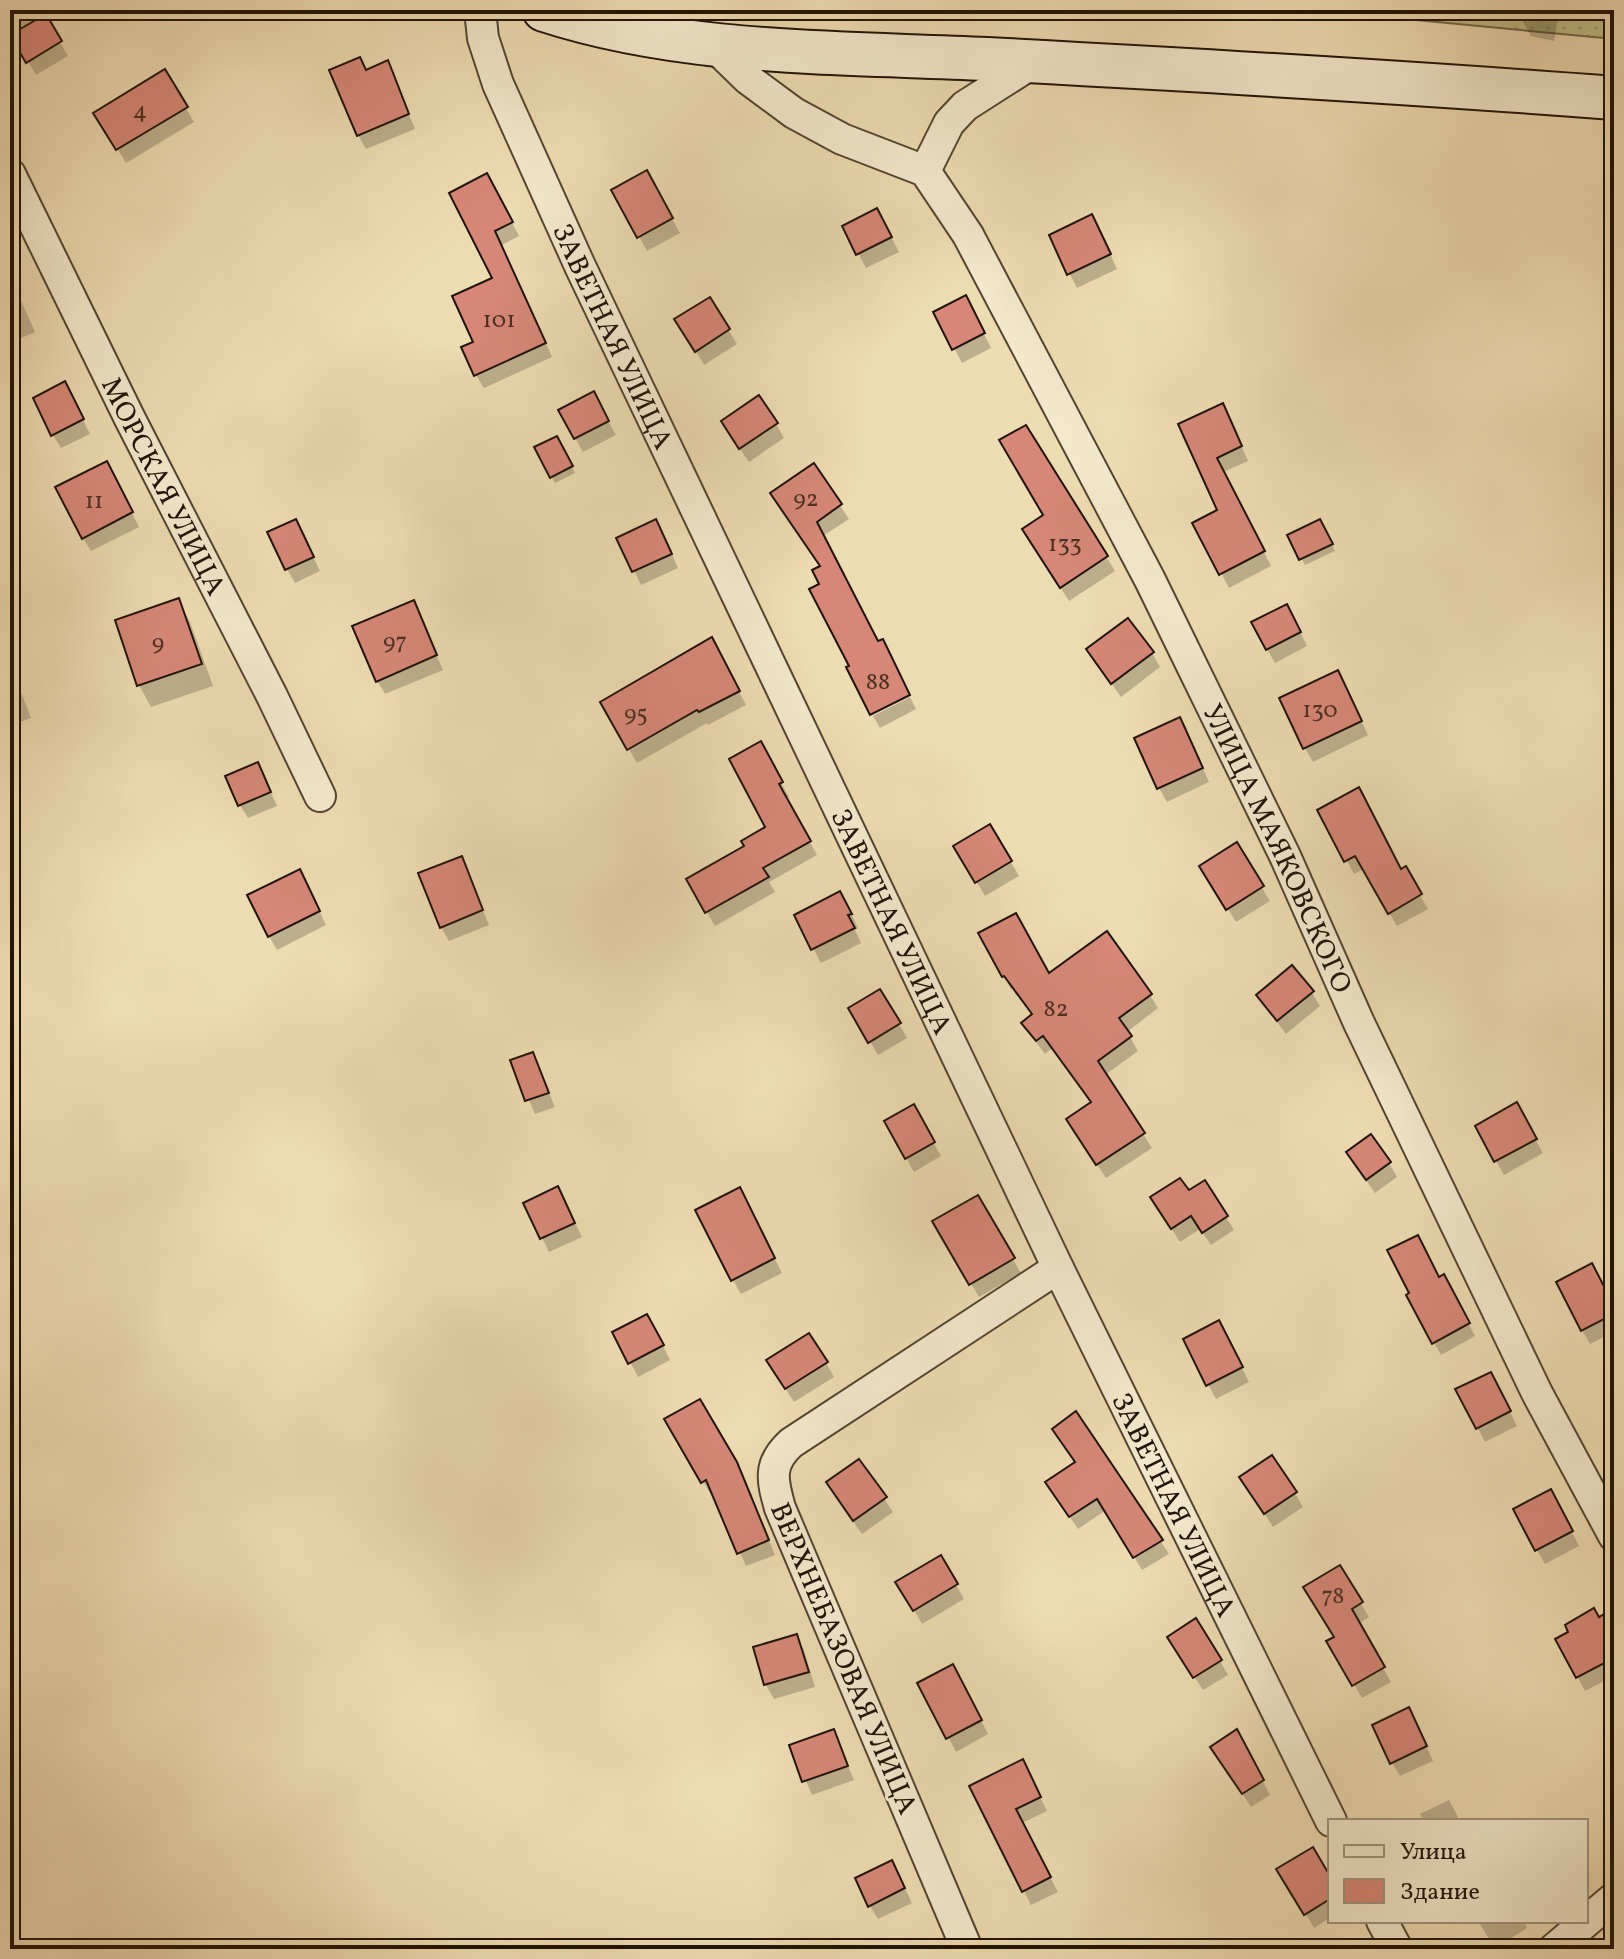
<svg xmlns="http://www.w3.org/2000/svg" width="1624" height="1959" viewBox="0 0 1624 1959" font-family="Vollkorn,serif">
  <defs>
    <pattern id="grass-dots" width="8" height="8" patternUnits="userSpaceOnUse" patternTransform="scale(2)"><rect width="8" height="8" fill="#bfbe87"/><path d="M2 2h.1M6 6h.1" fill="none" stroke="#a4a273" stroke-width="1.8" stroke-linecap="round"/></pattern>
  </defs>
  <rect width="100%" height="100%" fill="#eddbb1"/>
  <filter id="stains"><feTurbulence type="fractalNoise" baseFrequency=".0025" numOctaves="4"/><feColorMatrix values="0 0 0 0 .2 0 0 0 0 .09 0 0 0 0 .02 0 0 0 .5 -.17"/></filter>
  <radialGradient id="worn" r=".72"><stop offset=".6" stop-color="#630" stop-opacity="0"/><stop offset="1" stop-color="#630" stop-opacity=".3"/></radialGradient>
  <!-- grass -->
  <path fill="url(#grass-dots)" stroke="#706847" stroke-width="2" d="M1311,10h303v29z"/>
  <!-- shadow -->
  <g fill="#0003">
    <path d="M10,10h33l-2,1 27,45 -32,19 -26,-45z"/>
    <path d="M1526,10h29l3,7 -4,24 -23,-5 -8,-14z"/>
    <path d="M1587,10h27v14l-22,-5z"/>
    <path d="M387,63l28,66 -49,20 -8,-14 9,-63z"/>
    <path d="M164,72l30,50 -68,41 -30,-49z"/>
    <path d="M646,173l34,60 -33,18 -33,-60z"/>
    <path d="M494,189l25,47 -17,9 50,112 -68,31 -8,-13 -1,-32 20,-64z"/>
    <path d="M885,224l14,28 -33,16 -22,-42z"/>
    <path d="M1099,230l18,39 -40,19 -26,-52z"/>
    <path d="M10,276l25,56 -25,11z"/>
    <path d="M710,300l27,44 -33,21 -19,-32z"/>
    <path d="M973,312l18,36 -29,15 -26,-50z"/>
    <path d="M72,398l18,36 -29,14 -8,-13z"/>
    <path d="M601,408l15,27 -33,17 -8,-14z"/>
    <path d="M1230,420l18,41 -25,11 48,94 -42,22 -34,-65 25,-12 -39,-86z"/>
    <path d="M776,424l8,14 -35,24 -18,-26z"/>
    <path d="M1026,427l89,144 -46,30 -37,-57 14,-28z"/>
    <path d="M557,438l18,35 -20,10 -19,-35z"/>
    <path d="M814,466l35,53 -26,17 28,130 -29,-81v-18l-49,-73z"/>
    <path d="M114,478l25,49 -48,24 -8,-13z"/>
    <path d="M1320,521l15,30 -30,14 -15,-29z"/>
    <path d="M303,535l17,36 -25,12 -8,-14z"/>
    <path d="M664,536l14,32 -37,17 -22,-46z"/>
    <path d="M178,600l12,22 23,64 -62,21 -12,-22 -22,-64z"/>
    <path d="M413,603l30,67 -58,24 -8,-13z"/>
    <path d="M1294,620l13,26 -32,17 -8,-14z"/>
    <path d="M1088,650l64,3 8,14 -39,30z"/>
    <path d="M719,654l27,51 -38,20 -1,-2 -70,40 -35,-60z"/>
    <path d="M10,664l21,54 -21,8z"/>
    <path d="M1345,686l23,49 -55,27 -8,-14z"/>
    <path d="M910,697l6,12 -36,19 -7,-12z"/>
    <path d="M1187,734l22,48 -42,20 -8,-14z"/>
    <path d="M768,758l21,39 -4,1 32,57 -48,27 6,10 -60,34 -27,-46 58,-33 22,-19z"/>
    <path d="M258,764l19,42 -29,12 -8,-13z"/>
    <path d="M1319,810l82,61 4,-2 23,40 -31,17 -33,-57 -10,5z"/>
    <path d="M990,827l29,49 -34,20 -29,-49z"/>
    <path d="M1236,845l34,56 -34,21 -34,-56z"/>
    <path d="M461,858l28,67 -40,16 -8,-14z"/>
    <path d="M307,885l19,40 -49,25 -8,-14z"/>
    <path d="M848,907l10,21 -3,2 6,13 -40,20 -25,-47z"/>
    <path d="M981,934l68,42 101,19 8,13 -31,24 11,19 -33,24 47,73 -46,30 -30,-45 16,-29 -40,-56 -7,6 -13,-17 -8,-14 9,-8 -20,-27 -2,1z"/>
    <path d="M880,992l27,46 -29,17 -27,-46z"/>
    <path d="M1312,993l8,13 -34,28 -28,-38z"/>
    <path d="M532,1054l23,53 -20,7 -22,-52z"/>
    <path d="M1516,1105l27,48 -39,22 -27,-49z"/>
    <path d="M913,1107l28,49 -27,16 -28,-50z"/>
    <path d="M1389,1163l8,14 -22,16 -19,-27z"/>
    <path d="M1188,1193l38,24 8,13 -23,15 -11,-16 -20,13 -19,-30z"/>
    <path d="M977,1198l44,75 -42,24 -44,-75z"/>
    <path d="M565,1203l17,34 -33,15 -24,-48z"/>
    <path d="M747,1204l35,69 -41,21 -8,-14z"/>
    <path d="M1443,1277l32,59 -34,19 -33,-59z"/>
    <path d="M1614,1308v24l-24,12 -8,-14z"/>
    <path d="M655,1330l15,30 -32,17 -23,-44z"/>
    <path d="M1226,1337l23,45 -33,17 -31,-59z"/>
    <path d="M826,1363l8,14 -40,25 -17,-27z"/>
    <path d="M1498,1388l19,38 -32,16 -27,-52z"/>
    <path d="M700,1401l44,77 31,77 -29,11 -32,-72 -3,1 -44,-75z"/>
    <path d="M1076,1414l93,140 -27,16 -36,-60 -28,19 -23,-34 21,-32z"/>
    <path d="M859,1461l34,51 -31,22 -26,-37z"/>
    <path d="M1250,1491l45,2 8,14 -30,20z"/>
    <path d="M1558,1505l21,41 -34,18 -8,-14z"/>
    <path d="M940,1558l24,41 -42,25 -24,-42z"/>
    <path d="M1339,1568l30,49 -11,7 33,58 -29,16 -33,-56 7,-4z"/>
    <path d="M1614,1616v60l-29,15 -27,-51 40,-21z"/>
    <path d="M796,1636l8,14 11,37 -41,12 -8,-14 -11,-37z"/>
    <path d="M1178,1651l42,10 8,14 -25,15z"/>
    <path d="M960,1680l28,54 -32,18 -36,-68z"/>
    <path d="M1416,1724l17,37 -33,15 -8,-13z"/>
    <path d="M833,1731l21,49 -42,15 -21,-49z"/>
    <path d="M1244,1745l26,50 -19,12 -30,-46z"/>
    <path d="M1030,1776l17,35 -25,12 36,69 -27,13 -60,-118z"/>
    <path d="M1449,1800l11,21h-37l-3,-7z"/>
    <path d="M1279,1869l51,11v38l-16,10z"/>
    <path d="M899,1876l13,27 -34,16 -8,-13z"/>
    <path d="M1478,1921h46l3,7 -32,20z"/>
    <path d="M1149,1938l7,11h-29z"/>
  </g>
  <!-- building -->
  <g fill="#d68777" stroke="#201307" stroke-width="2">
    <path d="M46,14l16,27 -36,22 -16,-28z"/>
    <path d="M360,57l6,13 22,-10 21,54 -52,22 -28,-66z"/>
    <path d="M165,69l23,38 -72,43 -23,-37z"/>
    <path d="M647,170l26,48 -36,20 -26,-48z"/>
    <path d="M487,173l26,49 -18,9 51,112 -72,33 -13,-29 12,-5 -21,-46 40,-18 -43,-85z"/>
    <path d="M877,208l15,29 -36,18 -14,-29z"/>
    <path d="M1092,214l19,40 -44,21 -18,-40z"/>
    <path d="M966,295l19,38 -33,17 -19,-38z"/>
    <path d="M710,297l20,32 -35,23 -21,-33z"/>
    <path d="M65,381l19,38 -33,17 -18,-38z"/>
    <path d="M594,391l15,30 -35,18 -16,-29z"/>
    <path d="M759,395l19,28 -39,26 -18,-28z"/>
    <path d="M1223,403l19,43 -25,12 48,93 -46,24 -27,-52 25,-13 -39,-86z"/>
    <path d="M1026,425l82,131 -48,32 -38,-59 21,-14 -44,-75z"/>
    <path d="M557,436l16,30 -23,12 -16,-31z"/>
    <path d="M107,461l26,51 -51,27 -27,-52z"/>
    <path d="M814,463l28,41 -25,18 61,119 5,-2 27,56 -40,20 -24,-48 3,-1 -40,-77 10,-5 -7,-14 8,-4 -50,-73z"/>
    <path d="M296,519l18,38 -29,13 -18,-38z"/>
    <path d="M656,519l16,35 -40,18 -16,-34z"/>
    <path d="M1320,519l13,25 -34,16 -12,-25z"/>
    <path d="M179,598l23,66 -65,22 -22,-66z"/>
    <path d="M414,600l23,55 -61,27 -24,-56z"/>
    <path d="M1287,604l14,28 -35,18 -15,-28z"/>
    <path d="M1128,618l26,34 -43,32 -25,-35z"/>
    <path d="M712,637l28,54 -41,21 -2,-2 -70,40 -27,-48z"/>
    <path d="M1338,670l24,51 -59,28 -24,-51z"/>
    <path d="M1180,717l23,51 -46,21 -23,-51z"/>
    <path d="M761,741l22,41 -4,2 32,57 -48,27 6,9 -64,36 -19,-34 58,-33 -3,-5 24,-14 -36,-68z"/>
    <path d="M258,762l13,30 -33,14 -13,-30z"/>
    <path d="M1359,787l42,82 5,-3 16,28 -34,20 -33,-58 -11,6 -27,-52z"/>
    <path d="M990,824l22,37 -37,22 -22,-37z"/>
    <path d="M1237,842l27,44 -38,24 -27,-44z"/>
    <path d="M462,856l21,54 -43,18 -22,-55z"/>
    <path d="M300,869l20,42 -52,26 -21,-42z"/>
    <path d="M840,891l12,23 -4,1 7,13 -44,22 -17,-35z"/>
    <path d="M1016,913l33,60 58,-42 45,63 -33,24 13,18 -34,25 47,72 -49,32 -30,-46 25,-17 -48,-66 -7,5 -15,-18 11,-9 -28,-38 -2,1 -24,-44z"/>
    <path d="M1292,965l22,26 -37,30 -21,-26z"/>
    <path d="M880,989l21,34 -33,20 -20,-35z"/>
    <path d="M533,1052l16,41 -24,8 -15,-41z"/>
    <path d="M1517,1102l20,37 -43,23 -19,-36z"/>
    <path d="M914,1104l21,38 -30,17 -21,-38z"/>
    <path d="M1371,1134l20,28 -25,18 -20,-28z"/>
    <path d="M1180,1178l9,12 16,-10 23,36 -26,17 -11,-17 -20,13 -21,-32z"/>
    <path d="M558,1186l17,37 -35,16 -17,-36z"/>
    <path d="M740,1187l35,71 -44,23 -36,-71z"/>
    <path d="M978,1195l37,63 -46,27 -37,-64z"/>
    <path d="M1418,1235l21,42 5,-3 26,49 -38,21 -26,-49 3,-2 -22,-43z"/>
    <path d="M1592,1263l22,43v8l-33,17 -25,-49z"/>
    <path d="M647,1314l17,31 -36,19 -16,-32z"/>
    <path d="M1219,1320l24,47 -37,19 -23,-47z"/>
    <path d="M809,1333l19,29 -43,27 -19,-29z"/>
    <path d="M1491,1372l20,39 -35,18 -21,-40z"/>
    <path d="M700,1399l37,63 32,78 -32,14 -31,-74 -5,3 -37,-64z"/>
    <path d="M1076,1411l87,129 -30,18 -36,-59 -28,18 -24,-35 30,-20 -23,-33z"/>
    <path d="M1272,1455l25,37 -33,22 -25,-37z"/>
    <path d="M859,1459l28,38 -34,24 -27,-39z"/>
    <path d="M1551,1489l22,42 -38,20 -22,-42z"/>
    <path d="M941,1555l17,29 -45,27 -18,-29z"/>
    <path d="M1340,1565l23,37 -11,7 33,58 -33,19 -26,-45 8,-4 -31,-50z"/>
    <path d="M1594,1608l5,9 15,-9v50l-38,20 -21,-39 13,-7 -3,-7z"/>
    <path d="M1196,1618l26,42 -29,18 -26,-41z"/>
    <path d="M797,1634l12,38 -45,13 -11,-38z"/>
    <path d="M953,1664l29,56 -36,19 -29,-56z"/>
    <path d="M1409,1707l18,39 -37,18 -18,-39z"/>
    <path d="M834,1729l14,37 -46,16 -13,-37z"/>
    <path d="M1237,1729l27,51 -22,14 -32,-47z"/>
    <path d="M1023,1759l18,38 -25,12 35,68 -29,15 -53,-106z"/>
    <path d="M1313,1847l17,29v23l-26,16 -28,-46z"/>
    <path d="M892,1860l13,28 -37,19 -13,-29z"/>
  </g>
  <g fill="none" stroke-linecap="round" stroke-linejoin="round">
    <!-- street casing -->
    <g stroke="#534532" stroke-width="34">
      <g id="street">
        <path id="s1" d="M480,10l3,28 15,46 82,182 478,1002 273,553"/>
        <path id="s2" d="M713,45l35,34 46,34 48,26 83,32 43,64 182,345 135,276 74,167 178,370 77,143"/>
        <path d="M925,171l24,-48 16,-17 69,-44"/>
        <path id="s3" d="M10,174l119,243 143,279 48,100"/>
        <path d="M1382,1921l15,28"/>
        <path d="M967,1949l-187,-441c-8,-28 -12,-44 11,-65l267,-175"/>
        <path d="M1554,1949l60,-51"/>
      </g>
    </g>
    <!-- secondary casing -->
    <g stroke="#201307" stroke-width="46">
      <path id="secondary" d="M544,10c141,46 296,42 443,49 209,11 418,23 627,39"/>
    </g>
    <!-- street -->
    <use href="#street" stroke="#f3e8cc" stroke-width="30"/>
    <!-- secondary -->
    <use href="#secondary" stroke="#f3e8cc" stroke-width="42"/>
  </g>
  <g text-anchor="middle" stroke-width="6" stroke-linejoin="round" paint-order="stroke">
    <!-- number labels -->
    <g font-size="24" fill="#4e3023">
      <text x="140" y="118">4</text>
      <text x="499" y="327">101</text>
      <text x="806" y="506">92</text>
      <text x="94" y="508">11</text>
      <text x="1065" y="551">133</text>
      <text x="395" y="649">97</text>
      <text x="158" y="650">9</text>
      <text x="878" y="689">88</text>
      <text x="1320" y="717">130</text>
      <text x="636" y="721">95</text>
      <text x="1056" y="1016">82</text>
      <text x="1333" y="1603">78</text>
    </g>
    <!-- street labels -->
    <g font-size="28" fill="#201307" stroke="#f3e8cc">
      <text dy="10" stroke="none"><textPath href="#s1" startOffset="354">ЗАВЕТНАЯ УЛИЦА</textPath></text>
      <text dy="10" stroke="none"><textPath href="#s3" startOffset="348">МОРСКАЯ УЛИЦА</textPath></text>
      <text dy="10" stroke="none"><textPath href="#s2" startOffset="1014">УЛИЦА МАЯКОВСКОГО</textPath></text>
      <text dy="10" stroke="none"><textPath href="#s1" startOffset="1002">ЗАВЕТНАЯ УЛИЦА</textPath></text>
      <text dy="10" stroke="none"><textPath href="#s1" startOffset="1650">ЗАВЕТНАЯ УЛИЦА</textPath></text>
      <text transform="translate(845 1658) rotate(67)" y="10">ВЕРХНЕБАЗОВАЯ УЛИЦА</text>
    </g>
  </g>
  <!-- margin -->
  <rect width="1624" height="1959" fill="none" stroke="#eddbb1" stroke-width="40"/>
  <rect x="12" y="12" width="1600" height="1935" fill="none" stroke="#201307" stroke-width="4"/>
  <rect x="20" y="20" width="1584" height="1919" fill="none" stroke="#201307" stroke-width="2"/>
  <!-- legend -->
  <rect x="1328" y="1819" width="260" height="104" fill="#f3e8cc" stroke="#9f937d" stroke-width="2"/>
  <rect x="1344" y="1845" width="40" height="12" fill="#f3e8cc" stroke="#9f937d" stroke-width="2"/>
  <text x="1400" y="1859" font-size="24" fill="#201307">Улица</text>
  <rect x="1344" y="1879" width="40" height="24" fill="#d68777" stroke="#9f937d" stroke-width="2"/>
  <text x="1400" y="1899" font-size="24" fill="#201307">Здание</text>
  <rect width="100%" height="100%" filter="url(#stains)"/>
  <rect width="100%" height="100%" fill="url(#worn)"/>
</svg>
